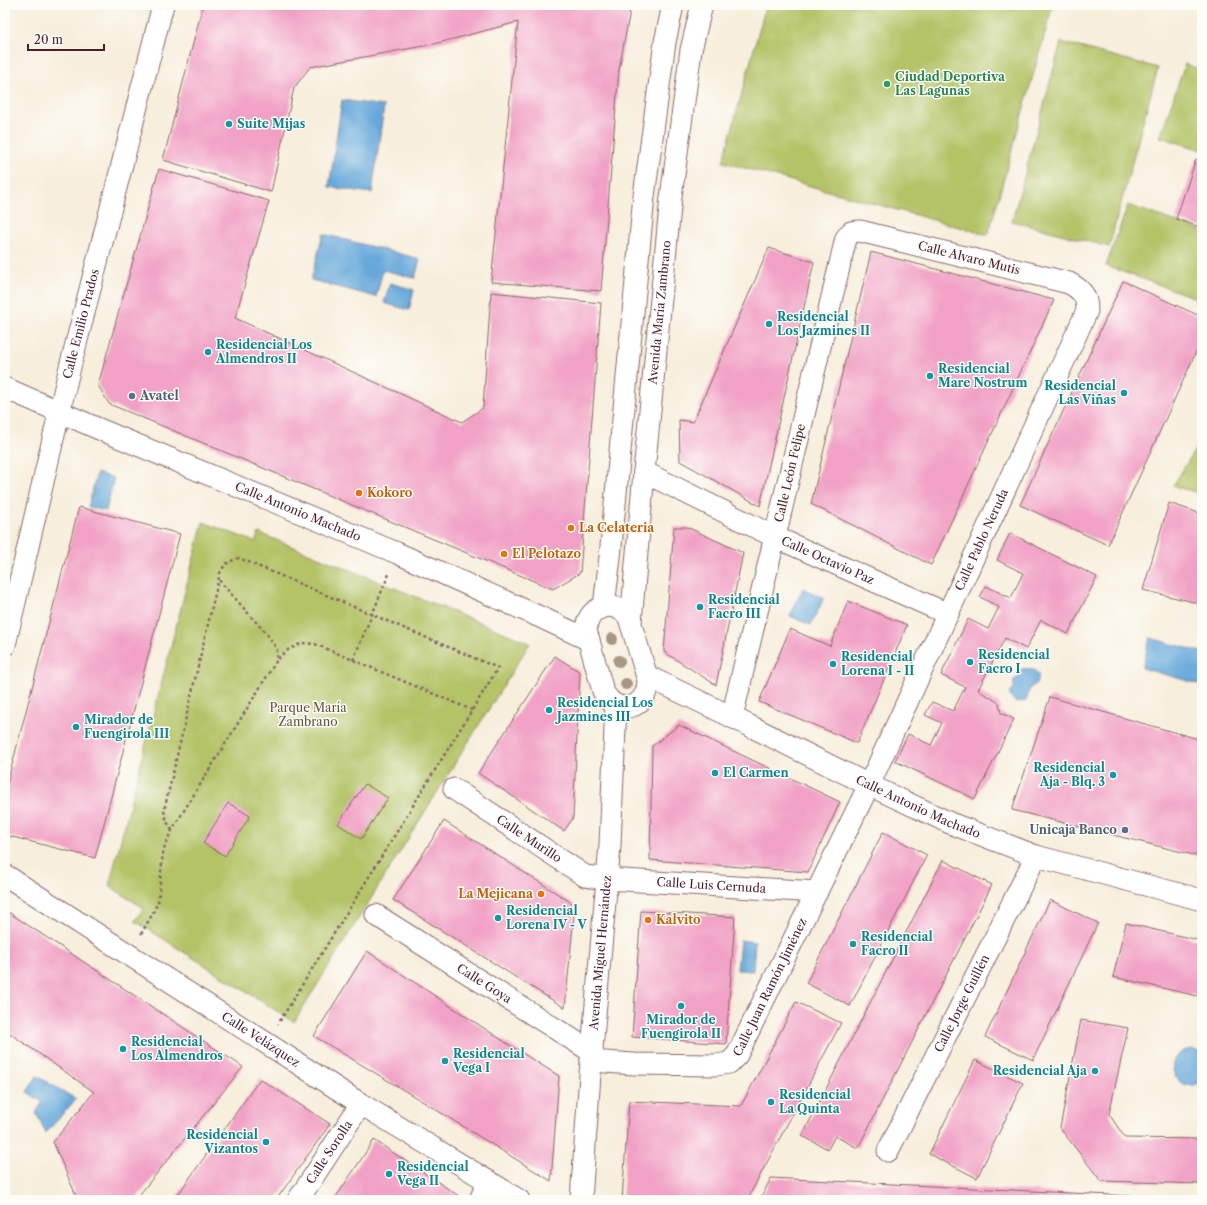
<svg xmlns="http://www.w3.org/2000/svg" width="1207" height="1205" viewBox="0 0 1207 1205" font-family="'Libre Caslon Text',serif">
  <rect width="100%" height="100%" fill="#fdfcf7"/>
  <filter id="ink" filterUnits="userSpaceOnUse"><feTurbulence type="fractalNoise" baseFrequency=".025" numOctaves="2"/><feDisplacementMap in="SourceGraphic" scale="8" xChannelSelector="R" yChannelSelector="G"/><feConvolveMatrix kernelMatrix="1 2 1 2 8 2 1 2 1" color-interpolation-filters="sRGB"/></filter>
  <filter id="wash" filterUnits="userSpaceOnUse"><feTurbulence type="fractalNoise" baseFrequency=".012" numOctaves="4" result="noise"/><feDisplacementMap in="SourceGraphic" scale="16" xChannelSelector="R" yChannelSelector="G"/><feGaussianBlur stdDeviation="0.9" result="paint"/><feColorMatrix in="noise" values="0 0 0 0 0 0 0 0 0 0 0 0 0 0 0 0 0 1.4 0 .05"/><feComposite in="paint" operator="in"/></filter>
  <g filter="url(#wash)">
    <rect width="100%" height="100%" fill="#f7eedc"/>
    <!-- green -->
    <g fill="#b3c366" stroke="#7e7148">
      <path d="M766,5h287l-65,230 -265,-73z"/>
      <path d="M1061,42l97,26 -49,179 -97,-26z"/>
      <path d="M1185,64l17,6v80l-42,-13z"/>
      <path d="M1128,205l74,26v69l-96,-34z"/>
      <path d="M1202,438v56l-29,-8z"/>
      <path d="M203,522l52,20 4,-9 271,110 -236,379 -159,-101 9,-13 -35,-22z"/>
    </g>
    <!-- water -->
    <g fill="#66a8da" stroke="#586482">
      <path d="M342,100l42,6 -12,87 -43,-6z"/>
      <path d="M323,234l97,25 -5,19 -32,-8 -7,27 -65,-17z"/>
      <path d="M390,283l24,7 -5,20 -25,-7z"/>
      <path d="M97,473l17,5 -8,33 -18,-4z"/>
      <path d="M803,588l21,10 -13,27 -21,-9z"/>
      <path d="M1150,638l52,14v33l-60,-17z"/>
      <path d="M1021,669c3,0 7,-1 10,0 11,3 9,14 -1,19l-4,13 -10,2 -6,-7v-3l4,-6 -1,-6 2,-2h3l1,-8z"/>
      <path d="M740,940l15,2 -2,29 -16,-1z"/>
      <path d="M1192,1049l10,4v28c-25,19 -46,-28 -10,-32z"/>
      <path d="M37,1076l39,23 -30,34 -10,-20 6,-11 -15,-10z"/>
    </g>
    <g id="blocks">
      <!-- building -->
      <g fill="#f1a1c5">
        <path d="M203,5h428l-12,65 -18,221 -110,-9 27,-260 -84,22 -124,23 -16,21 -23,104 -108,-32z"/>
        <path d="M1196,159l6,2v67l-26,-9z"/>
        <path d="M159,169l110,32 -34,117 227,104 21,-14 8,-116 110,11 -21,270 -27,16 -410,-171 -34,-14 -11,-19z"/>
        <path d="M769,248l45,14 -54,244 -80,-45 -1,-41 14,2z"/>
        <path d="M871,252l183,48 -123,265 -120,-61z"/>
        <path d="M1123,281l79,36v22l-94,206 -88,-40z"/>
        <path d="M1169,503l33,11v90l-59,-14z"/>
        <path d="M79,507l101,27 -85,324 -90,-23v-43z"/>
        <path d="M674,527h13l56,26 -27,132 -52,-33z"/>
        <path d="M1010,533l87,44 -29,57 -27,-14 -15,29 -21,-11 -27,52 21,13 2,10 13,6 -39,80 -80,-38 13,-27 23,11 11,-22 -17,-8 7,-13 21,9 12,-24 -24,-12 27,-56 20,10 11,-22 -19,-10 6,-11 25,12 12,-25 -26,-13z"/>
        <path d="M848,601l59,24 -50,118 -98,-41 31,-73 40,17z"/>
        <path d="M555,656l25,16 -7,146 -9,13 -86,-58z"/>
        <path d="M1050,697l152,43v117l-190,-47z"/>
        <path d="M679,725l161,77 -32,70 -158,-12 2,-114z"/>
        <path d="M365,784l23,14 -27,41 -23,-15z"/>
        <path d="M228,803l22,13 -25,40 -22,-13z"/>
        <path d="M444,821l131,84 -10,103 -172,-108z"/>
        <path d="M883,832l44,23 -77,151 -44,-23z"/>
        <path d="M943,860l49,25 -134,263 -23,-12 -7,13 -26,-13z"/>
        <path d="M1050,900l48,23 -65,137 -48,-23z"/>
        <path d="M5,910l238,157 -108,133h-57l-25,-58 41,-50 -89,-62z"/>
        <path d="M641,911l94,6 -9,127 -94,-7z"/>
        <path d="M1126,923l76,18v56l-89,-20z"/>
        <path d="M367,951l144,95 48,30 -8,105 -121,-75 -116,-70z"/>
        <path d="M796,1002l45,21 -94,177h-125l7,-99 112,5z"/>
        <path d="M1081,1020l47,8 -19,86 16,24 77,1v45l-101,-3 -41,-53z"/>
        <path d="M975,1060l48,23 -46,95 -48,-24z"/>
        <path d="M260,1079l70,45 -54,76h-102z"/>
        <path d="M374,1140l88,58 -1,2h-127z"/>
        <path d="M771,1178l420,21v1h-431z"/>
      </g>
    </g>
  </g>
  <g filter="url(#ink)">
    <use href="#blocks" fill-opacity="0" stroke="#876769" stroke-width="1"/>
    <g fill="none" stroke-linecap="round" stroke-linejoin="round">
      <!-- street casing -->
      <g stroke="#876769" stroke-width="23">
        <g id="street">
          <path id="s1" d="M5,388l94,41 298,124 143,64 49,23"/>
          <path id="s2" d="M644,472l131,65 173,77"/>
          <path d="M604,606l6,-49 34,-361 21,-154 8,-37"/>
          <path d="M610,606c9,2 14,4 19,12l19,62c0,29 -31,38 -45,11l-17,-61c1,-14 9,-23 24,-24z"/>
          <path id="s3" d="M631,622l13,-150 27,-275 20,-147 11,-45"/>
          <path id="s4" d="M5,645l63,-270 95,-370"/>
          <path id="s5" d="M647,676l85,41 137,68 81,38 86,33 166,44"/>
          <path id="s6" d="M454,789l131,87 22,3 210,13"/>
          <path id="s7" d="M5,875l356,229 158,96"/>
          <path id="s8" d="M376,915l216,137"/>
          <path id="s9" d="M591,1061l43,3 82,1 13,-2 8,-8 132,-270 218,-474c0,-15 -5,-21 -18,-28l-209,-52 -9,1 -5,6 -114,479"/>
          <path id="s10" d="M888,1151l148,-295"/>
          <path id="s11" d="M298,1200l63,-96"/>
          <path d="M480,1200l8,-19"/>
          <path id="s12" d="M581,1200l10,-139 19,-216 6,-140"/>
        </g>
      </g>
      <!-- path -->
      <g stroke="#876769" stroke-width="2.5" stroke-dasharray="3 3" stroke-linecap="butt">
        <path d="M278,659l8,-8 16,-8 13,1 157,66"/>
        <path d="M353,660l36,-86"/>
        <path d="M172,830l-5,-8 -3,-11 56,-238c5,-10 8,-11 19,-15l259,110 -220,356"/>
        <path d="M141,934l12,-21 5,-11 5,-50 3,-9 6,-13 105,-170v-10l-7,-12 -52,-59"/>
      </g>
      <!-- street -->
      <use href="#street" stroke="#fff" stroke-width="21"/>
    </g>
    <!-- trees -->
    <g fill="#a99785">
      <circle cx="612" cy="639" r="6"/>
      <circle cx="619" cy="661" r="6"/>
      <circle cx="626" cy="684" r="6"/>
    </g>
  </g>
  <!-- markers -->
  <circle fill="#2e9e5b" stroke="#fdfcf7" stroke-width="1.5" cx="887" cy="84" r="4"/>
  <g fill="#0f9aa8" stroke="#fdfcf7" stroke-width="1.5">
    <circle cx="229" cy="124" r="4"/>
    <circle cx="769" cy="324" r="4"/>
    <circle cx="208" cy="352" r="4"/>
    <circle cx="930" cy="376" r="4"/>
    <circle cx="1124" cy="393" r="4"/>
    <circle cx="700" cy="607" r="4"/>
    <circle cx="970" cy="662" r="4"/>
    <circle cx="833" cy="664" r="4"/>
    <circle cx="549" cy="710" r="4"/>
    <circle cx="76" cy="727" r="4"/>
    <circle cx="715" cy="773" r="4"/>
    <circle cx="1113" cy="775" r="4"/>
    <circle cx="498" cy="918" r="4"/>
    <circle cx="853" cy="944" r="4"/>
    <circle cx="681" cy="1006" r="4"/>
    <circle cx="123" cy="1049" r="4"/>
    <circle cx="445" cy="1061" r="4"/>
    <circle cx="1095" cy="1071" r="4"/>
    <circle cx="771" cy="1102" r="4"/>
    <circle cx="266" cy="1142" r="4"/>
    <circle cx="389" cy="1174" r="4"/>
  </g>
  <g fill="#5c6f8a" stroke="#fdfcf7" stroke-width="1.5">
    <circle cx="132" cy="396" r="4"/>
    <circle cx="1125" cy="830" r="4"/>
  </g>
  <g fill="#e8710a" stroke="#fdfcf7" stroke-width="1.5">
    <circle cx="359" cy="493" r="4"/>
    <circle cx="571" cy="528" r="4"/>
    <circle cx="504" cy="554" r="4"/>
    <circle cx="541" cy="894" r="4"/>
    <circle cx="648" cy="920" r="4"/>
  </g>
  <g text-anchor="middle" stroke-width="3" stroke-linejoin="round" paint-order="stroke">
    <!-- leisure labels -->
    <g font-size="12" font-weight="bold" fill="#27864d" stroke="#fdfcf7" text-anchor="start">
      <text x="895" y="81">Ciudad Deportiva<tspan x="895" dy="14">Las Lagunas</tspan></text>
    </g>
    <!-- culture labels -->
    <g font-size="12" font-weight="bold" fill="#0d838f" stroke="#fdfcf7" text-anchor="start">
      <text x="237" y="128">Suite Mijas</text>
      <text x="777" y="321">Residencial<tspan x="777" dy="14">Los Jazmines II</tspan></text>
      <text x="216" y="349">Residencial Los<tspan x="216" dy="14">Almendros II</tspan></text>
      <text x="938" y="373">Residencial<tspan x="938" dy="14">Mare Nostrum</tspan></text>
      <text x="1116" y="390" text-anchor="end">Residencial<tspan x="1116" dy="14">Las Viñas</tspan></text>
      <text x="708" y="604">Residencial<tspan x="708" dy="14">Facro III</tspan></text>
      <text x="978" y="659">Residencial<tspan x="978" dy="14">Facro I</tspan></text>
      <text x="841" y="661">Residencial<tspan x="841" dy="14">Lorena I - II</tspan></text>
      <text x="557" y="707">Residencial Los<tspan x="557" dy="14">Jazmines III</tspan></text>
      <text x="84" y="724">Mirador de<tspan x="84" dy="14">Fuengirola III</tspan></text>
      <text x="1105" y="772" text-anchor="end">Residencial<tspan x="1105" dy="14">Aja - Blq. 3</tspan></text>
      <text x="723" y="777">El Carmen</text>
      <text x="506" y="915">Residencial<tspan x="506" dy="14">Lorena IV - V</tspan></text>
      <text x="861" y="941">Residencial<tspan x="861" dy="14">Facro II</tspan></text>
      <text x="681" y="1024" text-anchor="middle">Mirador de<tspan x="681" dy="14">Fuengirola II</tspan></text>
      <text x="131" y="1046">Residencial<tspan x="131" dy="14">Los Almendros</tspan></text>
      <text x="453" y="1058">Residencial<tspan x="453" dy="14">Vega I</tspan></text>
      <text x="1087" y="1075" text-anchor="end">Residencial Aja</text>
      <text x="779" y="1099">Residencial<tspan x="779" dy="14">La Quinta</tspan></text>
      <text x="258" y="1139" text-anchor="end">Residencial<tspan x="258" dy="14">Vizantos</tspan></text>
      <text x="397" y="1171">Residencial<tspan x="397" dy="14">Vega II</tspan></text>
    </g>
    <!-- street labels -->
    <g font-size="12" fill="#4a1f2b" stroke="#fdfcf7">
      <text transform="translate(969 258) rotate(14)" y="4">Calle Alvaro Mutis</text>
      <text dy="4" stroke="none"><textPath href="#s3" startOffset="311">Avenida María Zambrano</textPath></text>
      <text dy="4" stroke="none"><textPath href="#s4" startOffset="330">Calle Emilio Prados</textPath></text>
      <text transform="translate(790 473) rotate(-77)" y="4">Calle León Felipe</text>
      <text dy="4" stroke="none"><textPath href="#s1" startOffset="318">Calle Antonio Machado</textPath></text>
      <text dy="4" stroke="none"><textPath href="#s9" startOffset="720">Calle Pablo Neruda</textPath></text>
      <text dy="4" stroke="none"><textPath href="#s2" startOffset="204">Calle Octavio Paz</textPath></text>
      <text dy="4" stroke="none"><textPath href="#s5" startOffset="301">Calle Antonio Machado</textPath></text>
      <text dy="4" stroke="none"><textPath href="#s6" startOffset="90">Calle Murillo</textPath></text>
      <text dy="4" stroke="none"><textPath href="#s6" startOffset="284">Calle Luis Cernuda</textPath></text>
      <text dy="4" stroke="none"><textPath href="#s12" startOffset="248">Avenida Miguel Hernández</textPath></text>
      <text dy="4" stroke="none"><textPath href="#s8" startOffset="128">Calle Goya</textPath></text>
      <text dy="4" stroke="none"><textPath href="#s9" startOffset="225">Calle Juan Ramón Jiménez</textPath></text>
      <text dy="4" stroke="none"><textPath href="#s10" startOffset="165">Calle Jorge Guillén</textPath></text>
      <text dy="4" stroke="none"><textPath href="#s7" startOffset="304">Calle Velázquez</textPath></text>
      <text dy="4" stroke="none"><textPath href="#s11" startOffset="57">Calle Sorolla</textPath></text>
    </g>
    <!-- service labels -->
    <g font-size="12" font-weight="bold" fill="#4e5e75" stroke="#fdfcf7" text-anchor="start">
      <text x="140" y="400">Avatel</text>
      <text x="1117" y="834" text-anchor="end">Unicaja Banco</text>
    </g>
    <!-- food labels -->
    <g font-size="12" font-weight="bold" fill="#c56008" stroke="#fdfcf7" text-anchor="start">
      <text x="367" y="497">Kokoro</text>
      <text x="579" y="532">La Celateria</text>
      <text x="512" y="558">El Pelotazo</text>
      <text x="533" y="898" text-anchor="end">La Mejicana</text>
      <text x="656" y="924">Kalvito</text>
    </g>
    <!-- park labels -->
    <g font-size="12" fill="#6a503d" stroke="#fdfcf7">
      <text x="308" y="712">Parque María<tspan x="308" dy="14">Zambrano</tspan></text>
    </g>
  </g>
  <!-- margin -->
  <rect width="1207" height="1205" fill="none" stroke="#fdfcf7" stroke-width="20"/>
  <!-- scale -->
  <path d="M28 44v6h76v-6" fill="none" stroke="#4a1f2b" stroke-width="2"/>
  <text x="34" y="44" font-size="12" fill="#4a1f2b" stroke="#fdfcf7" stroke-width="3" paint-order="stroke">20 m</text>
</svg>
